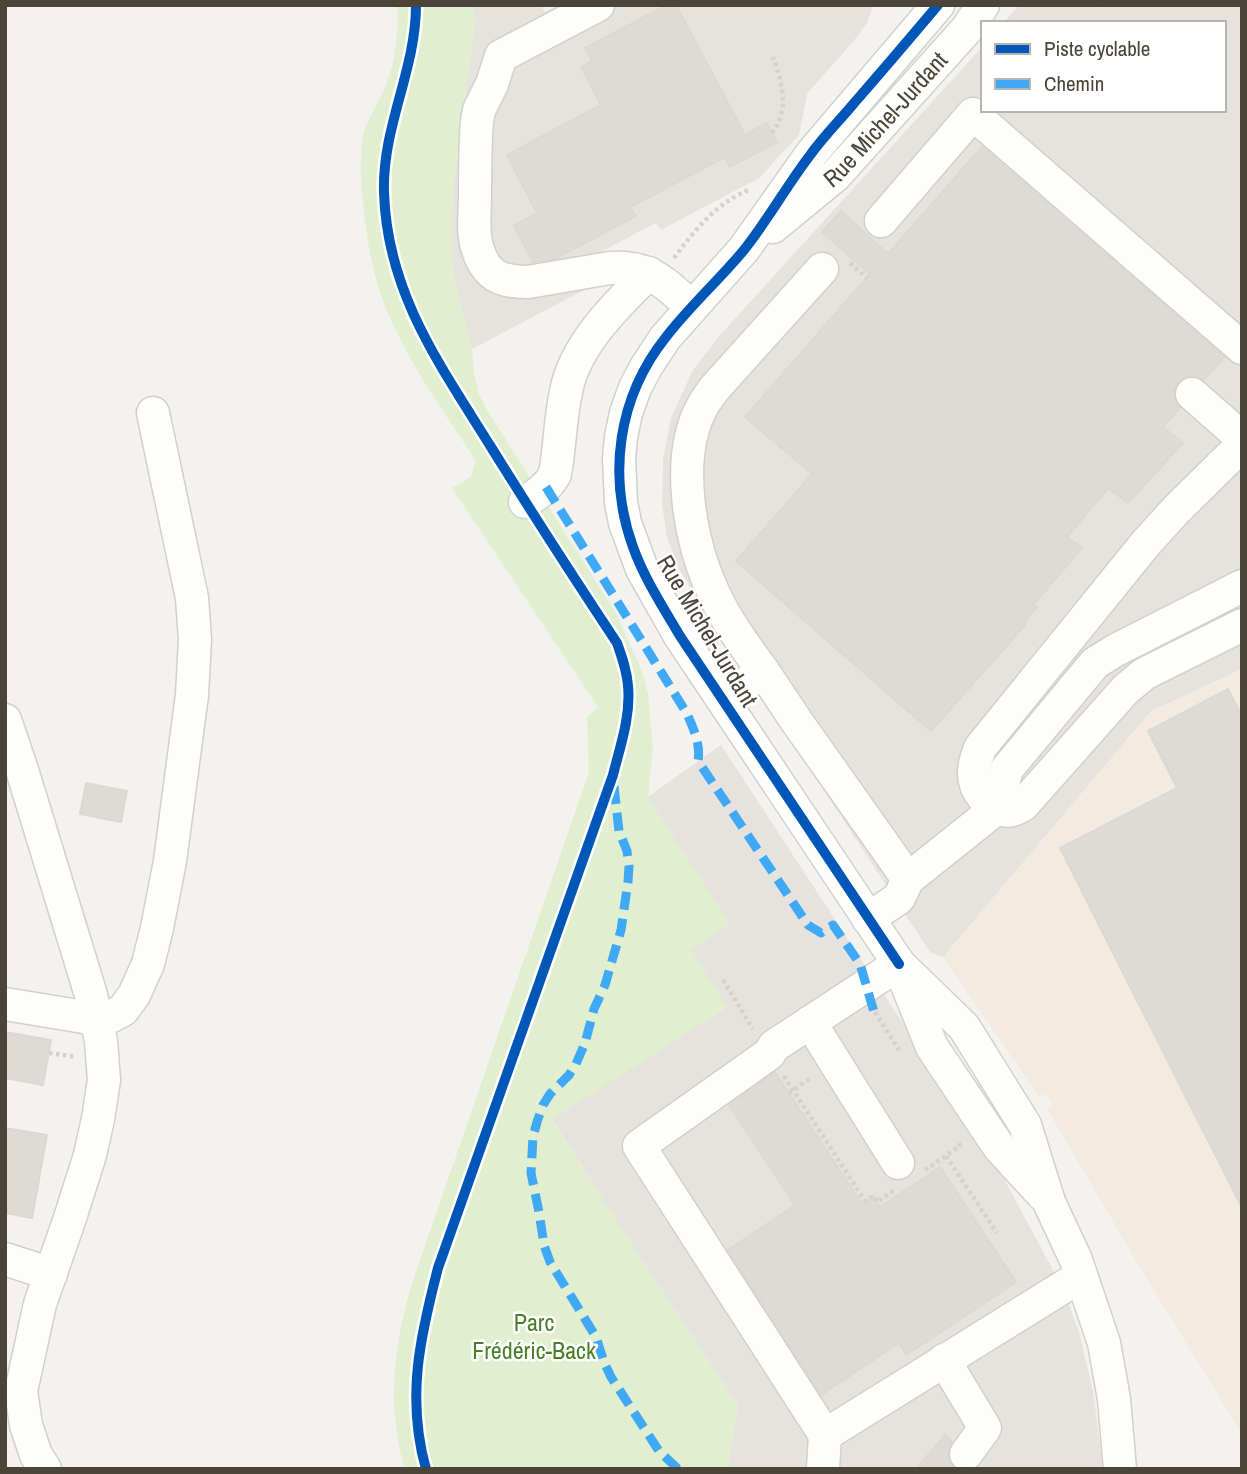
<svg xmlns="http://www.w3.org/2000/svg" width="1247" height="1474" viewBox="0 0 1247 1474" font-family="'Archivo Narrow',sans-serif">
  <rect width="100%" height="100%" fill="#f4f2ee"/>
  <!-- commercial -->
  <path fill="#f3ebdf" d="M1242,669v765l-100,-163 -95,-162 5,-4 -5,-11 -8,3 -96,-140 208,-246z"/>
  <!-- industrial -->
  <g fill="#e6e2de">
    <path d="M470,5h71l4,7 14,-7h315l-8,19 -10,14 -49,56 -8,41 -40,43 -98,52 -5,-7 -67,35 12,23 -129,68 -19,-77 -2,-26 2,-59 23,-170z"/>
    <path d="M1019,5h77l9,18h-102z"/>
    <path d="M983,46v64h168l91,175v384l-91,42 -208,246 -13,-5 -250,-381 -13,-34 -5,-33 1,-44 8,-42 22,-48 28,-36z"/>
    <path d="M721,745l281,430 60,112 17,45 14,59 10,78h-375l10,-64 -187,-286 176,-112 -37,-58 40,-25 -82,-127z"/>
  </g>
  <!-- green -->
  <path fill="#e1eecf" d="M397,5h73l6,12 -23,170 -2,59 2,26 19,77 2,23 4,20 7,15 131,206 26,58 6,23 5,54 -5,49 83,127 -40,25 36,58 -176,113 187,285 -10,64h-324c-5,-22 -9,-44 -10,-66 -1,-39 6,-77 16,-114l179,-517 -2,-55 11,-10 -146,-219 19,-11 5,-16c-34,-53 -74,-106 -95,-166 -9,-27 -14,-55 -17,-83 -3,-25 -5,-50 -1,-75 3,-16 13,-29 19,-43 13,-27 17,-59 15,-89z"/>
  <!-- parking -->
  <g fill="#e6e3df">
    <path d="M691,5h158l-7,24 -8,15 -16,18 -30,17 -11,-24 -4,2 -6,-11 -44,22z"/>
    <path d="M1096,5h146v280l-91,-175h73v-87h-119z"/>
    <path d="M804,251l18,18 -34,38 23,22 -75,91 31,27 -49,57 -30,-28 -22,-2 9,-55 10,-26 19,-31z"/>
    <path d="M703,758l128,195 -47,32 -12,-17 -14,9 8,14 -31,20 -40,-64 35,-23 -82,-127z"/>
    <path d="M732,1013l28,48 -44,31 50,76 -78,54 101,156 -47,30 -4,-3 -146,-222 49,-33 -26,-35 -9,-2 -9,-14z"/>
    <path d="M856,1023l85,129 -64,40 -82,-129z"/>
    <path d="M1014,1317l31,50 -68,48 -40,4 -46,50h-139l-10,-37 64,-27 19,29z"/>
  </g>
  <!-- building -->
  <g fill="#dedbd6" stroke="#dcd9d4" stroke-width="2">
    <path d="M667,5h9l69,130 22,-12 10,19 -47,25 -5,-10 -95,50 6,9 -81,43 -22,3 -19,-36 23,-13 -30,-58 94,-50 -20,-38 11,-6 -7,-13z"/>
    <path d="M982,147l242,210 -20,23 -8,-4h-9l-9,6 -4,8v9l6,9 -17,19 20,16 -55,60 -20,-15 -41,49 15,11 -49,57 4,2 -13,15 2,2 -95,107 -195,-170 76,-87 -67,-57 125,-143 -48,-42 19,-21 47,43z"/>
    <path d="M1228,689l14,27v492l-182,-360 117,-60 -29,-57z"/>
    <path d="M86,783l41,8 -6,31 -41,-8z"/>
    <path d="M5,1032l46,8 -8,45 -38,-7z"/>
    <path d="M775,1072l87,132 11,-8 7,11 60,-40 76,115 -110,73 -7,-12 -78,52 -93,-145 67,-45 -66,-100z"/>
    <path d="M5,1128l42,7 -15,83 -27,-5z"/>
    <path d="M945,1435l7,7 -4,11 2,9 5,7h-39z"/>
  </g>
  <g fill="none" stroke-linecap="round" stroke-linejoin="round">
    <!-- minor casing -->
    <g stroke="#d2d0cb" stroke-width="35">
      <g id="minor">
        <path d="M598,5l-97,51 -9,28 -13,26 -2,11c-2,25 -2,50 -2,76 0,17 -3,37 3,53 2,7 6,14 10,19 10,12 26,13 40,13l82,-14c42,-2 53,14 82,39"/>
        <path d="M938,5l-126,148 -68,96 -79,89 -19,29 -11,21 -9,25 -5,24 -2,21 2,44 4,21 17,46 38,67 219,328 65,63 61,98 24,77 27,58 28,83 10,56 6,70"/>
        <path d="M881,221l92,-107 269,234"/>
        <path id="s1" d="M773,227l62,-51 132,-147 16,-24"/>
        <path d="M1192,394l50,44"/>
        <path d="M1242,445l-65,64 -31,34 -166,205c-4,11 -8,22 -5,33 3,15 22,33 37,29 4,-1 7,-3 11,-5l102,-115 19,-16 98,-49"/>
        <path d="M525,502c13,-8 23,-15 30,-28 5,-27 5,-55 11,-82 8,-46 50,-87 83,-119"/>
        <path d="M763,671l32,48 113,160"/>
        <path d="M723,700l40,-29c-18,-25 -36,-49 -49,-77 -24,-51 -40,-135 -12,-187 3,-6 8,-12 12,-18l108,-120"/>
        <path d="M5,720l17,50 69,225 10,46 3,39 -6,39 -8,36 -21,66 -29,83 -19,87 5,34 10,30 9,14"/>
        <path d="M868,919l31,-21 9,-19 89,-71 10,-39 88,-106 21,-13 126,-64"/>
        <path d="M899,964l-125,82 -5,8 -130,92 186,289 256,-159"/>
        <path d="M903,975l29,72 67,100 44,48"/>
        <path d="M5,1004l91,15 16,-3 11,-6 11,-15 14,-31 9,-36 13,-67 22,-166 3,-56 -3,-41 -39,-185"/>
        <path d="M810,1022l88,141"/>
        <path d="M5,1259l46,15"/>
        <path d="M944,1360l41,68 -19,26"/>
        <path d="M823,1469l2,-34"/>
      </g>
    </g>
    <!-- path -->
    <g stroke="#d3d2cc" stroke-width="4.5" stroke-dasharray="3.5 3.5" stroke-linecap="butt">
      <path d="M772,133c18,-23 10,-51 1,-76"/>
      <path d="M674,258c21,-28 42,-55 75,-68"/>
      <path d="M850,263l17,15"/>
      <path d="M723,980l30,49"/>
      <path d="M875,1012l25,40"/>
      <path d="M49,1053l27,4"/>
      <path d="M784,1076l81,125 8,-5 4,6 17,-12"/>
      <path d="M789,1093l22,-15"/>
      <path d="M946,1156l51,77"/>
      <path d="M925,1170l35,-24 -2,-4"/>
    </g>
    <!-- minor -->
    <use href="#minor" stroke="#fdfdfc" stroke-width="32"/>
    <!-- quiet -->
    <g stroke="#3fa9f5" stroke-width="9" stroke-dasharray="18 9" stroke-linecap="butt">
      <path d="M546,487l140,225c7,15 15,33 12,49l110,164 13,8 12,-8 27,39 14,48"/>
      <path d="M614,786l5,45 8,20 2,15 -1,16 -7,48 -16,55 -11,24 -9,34 -9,21 -7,11 -19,19 -7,11 -6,17 -4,15 -2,36 8,39 5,33 6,17 46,75 8,25 7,15 48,74 19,18"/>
    </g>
    <!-- cycleway casing -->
    <g stroke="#fff" stroke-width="15">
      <g id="cycleway">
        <path d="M416,5c0,65 -34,122 -32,187 3,101 56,173 107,255 41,66 83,131 126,196 5,14 10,28 11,43 3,30 -8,61 -15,89l-175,493c-18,69 -32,130 -12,201"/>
        <path d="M899,964l-219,-328c-17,-29 -36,-58 -47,-89 -26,-72 -15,-150 33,-210 24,-31 53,-57 78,-87 24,-30 43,-65 67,-96 13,-18 30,-35 44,-52 28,-32 56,-65 83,-97"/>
      </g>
    </g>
    <!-- cycleway -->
    <use href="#cycleway" stroke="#0057b8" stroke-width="10"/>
  </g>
  <g text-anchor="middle" stroke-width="5" stroke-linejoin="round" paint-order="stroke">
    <!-- street labels -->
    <g font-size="24" fill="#4b4439" stroke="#fff">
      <text dy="8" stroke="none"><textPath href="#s1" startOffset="156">Rue Michel-Jurdant</textPath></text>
      <text transform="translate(707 631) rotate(59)" y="8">Rue Michel-Jurdant</text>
    </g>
    <!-- park labels -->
    <g font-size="24" fill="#4a7f2a" stroke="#fff">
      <text x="534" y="1331">Parc<tspan x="534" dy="28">Frédéric-Back</tspan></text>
    </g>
  </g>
  <!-- border -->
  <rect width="1247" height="1474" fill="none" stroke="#4b4439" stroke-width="14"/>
  <!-- legend -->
  <rect x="981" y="21" width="245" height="91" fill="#ffffff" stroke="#b7b4b0" stroke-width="2"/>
  <rect x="995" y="44" width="35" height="10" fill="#0057b8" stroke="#b7b4b0" stroke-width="2"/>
  <text x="1044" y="56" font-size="21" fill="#4b4439">Piste cyclable</text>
  <rect x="995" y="79" width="35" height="10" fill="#3fa9f5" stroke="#b7b4b0" stroke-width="2"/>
  <text x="1044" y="91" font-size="21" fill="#4b4439">Chemin</text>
</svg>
